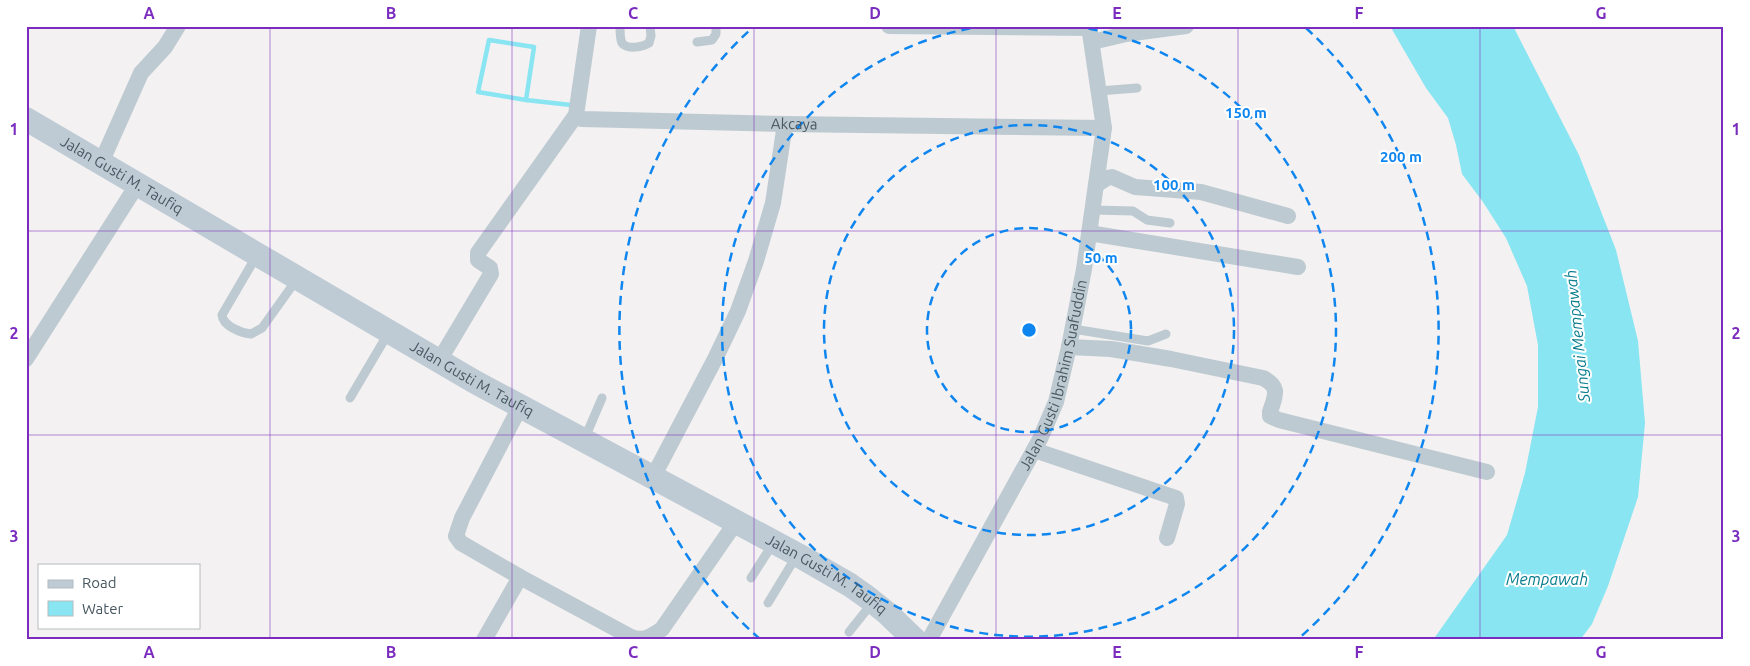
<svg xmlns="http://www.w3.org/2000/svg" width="1750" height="666" viewBox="0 0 1750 666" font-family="Ubuntu,sans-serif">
  <rect width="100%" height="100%" fill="#f3f1f1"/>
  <!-- water -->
  <path fill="#89e5f1" d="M1390,26h123l66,129 37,95 22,91 7,82 -7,74 -30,89 -16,38 -12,16h-147l74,-105 18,-62 13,-66v-62l-11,-59 -21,-48 -23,-36 -21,-28 -6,-29 -8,-27 -22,-30z"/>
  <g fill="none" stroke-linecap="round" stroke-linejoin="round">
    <!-- stream -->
    <path stroke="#89e5f1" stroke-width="4.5" d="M526,100l-48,-8 11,-52 45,7 -8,53 45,5"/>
    <!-- service -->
    <g stroke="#becad1" stroke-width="9">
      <path d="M620,26c0,5 0,13 2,17 5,7 21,4 27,0l2,-7 -1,-10"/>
      <path d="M697,42l15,-2 4,-6v-8"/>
      <path d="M1099,91l38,-3"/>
      <path d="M1093,210l40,1 14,9 23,3"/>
      <path d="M257,255l-35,60c1,11 19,18 29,19l11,-6 35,-49"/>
      <path d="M1073,329l75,12 18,-7"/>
      <path d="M350,398l39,-66"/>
      <path d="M584,440l18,-42"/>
      <path d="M751,578l23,-36"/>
      <path d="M768,603l29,-48"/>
      <path d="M849,632l24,-30"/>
    </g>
    <!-- minor -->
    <g stroke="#becad1" stroke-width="16">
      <path d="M889,26l201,2"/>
      <path d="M1092,42l34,-8 60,-8"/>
      <path id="s1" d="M576,115l2,3 4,1 203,5 319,4"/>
      <path d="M101,163l40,-90 24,-26 13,-21"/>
      <path d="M1096,185l11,-7 5,-1 23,10 66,5 87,24"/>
      <path d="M1089,233l209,34"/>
      <path d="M1069,347l42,2 60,10 92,19c18,9 12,18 7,34v4l9,4 208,52"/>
      <path d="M26,359l111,-174"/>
      <path d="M439,361l52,-87 -1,-6 -12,-8v-7l98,-138 13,-89"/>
      <path d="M1034,450l142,48 1,6 -10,34"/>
      <path d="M653,477l62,-118 23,-48 18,-50 17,-58 12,-79"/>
      <path d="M520,577l111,60c12,5 21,-1 31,-8l74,-107"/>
      <path d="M484,640l36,-63 -59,-34 -5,-7 6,-18 58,-111"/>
      <path id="s2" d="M929,640l111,-201 16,-37 13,-55 15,-78 20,-141 -15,-102"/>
    </g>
    <!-- secondary -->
    <path stroke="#becbd5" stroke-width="24" id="s3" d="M26,119l449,263 323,173 52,30 17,12 21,17 27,26"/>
  </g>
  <!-- grid -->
  <path fill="none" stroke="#7b2cbf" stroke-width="1" stroke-opacity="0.55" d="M270,26v614M512,26v614M754,26v614M996,26v614M1238,26v614M1480,26v614M26,231h1698M26,435h1698"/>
  <!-- distance rings -->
  <g fill="none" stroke="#0f86ef" stroke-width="2.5" stroke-dasharray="9 6">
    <circle cx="1029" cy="330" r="102"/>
    <circle cx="1029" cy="330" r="205"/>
    <path d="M1074 26A307 307 0 1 1 984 26"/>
    <path d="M760 639A410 410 0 0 1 752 28M1306 28A410 410 0 0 1 1298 639"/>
  </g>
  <g text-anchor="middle" stroke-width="4" stroke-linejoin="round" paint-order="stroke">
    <!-- street labels -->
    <g font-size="15" fill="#475760" stroke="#fff">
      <text dy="5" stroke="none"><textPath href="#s1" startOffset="220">Akcaya</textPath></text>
      <text dy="5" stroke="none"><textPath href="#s3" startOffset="111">Jalan Gusti M. Taufiq</textPath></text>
      <text dy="5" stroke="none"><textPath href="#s2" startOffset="295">Jalan Gusti Ibrahim Suafuddin</textPath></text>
      <text dy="5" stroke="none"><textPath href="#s3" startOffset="516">Jalan Gusti M. Taufiq</textPath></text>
      <text dy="5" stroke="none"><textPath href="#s3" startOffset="921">Jalan Gusti M. Taufiq</textPath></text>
    </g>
    <!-- water labels -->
    <g font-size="16" font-style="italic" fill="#087d8d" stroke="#fff">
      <text transform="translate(1577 336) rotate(-96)" y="6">Sungai Mempawah</text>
      <text x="1547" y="585">Mempawah</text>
    </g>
  </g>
  <circle cx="1029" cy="330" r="8" fill="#0f86ef" stroke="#fff" stroke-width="2.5"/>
  <g font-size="15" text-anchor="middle" font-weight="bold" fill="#0f86ef" stroke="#fff" stroke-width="4" stroke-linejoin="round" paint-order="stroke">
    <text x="1246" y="118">150 m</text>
    <text x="1401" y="162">200 m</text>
    <text x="1174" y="190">100 m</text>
    <text x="1101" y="263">50 m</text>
  </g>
  <!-- border -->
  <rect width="1750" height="666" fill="none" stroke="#ffffff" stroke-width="55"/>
  <!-- legend -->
  <rect x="38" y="564" width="162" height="65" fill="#ffffff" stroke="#b5bcbf"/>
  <rect x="48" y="580" width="25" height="8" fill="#becbd5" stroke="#b5bcbf"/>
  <text x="82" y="588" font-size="15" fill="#475760">Road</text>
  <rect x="48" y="601" width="25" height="15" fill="#89e5f1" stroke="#b5bcbf"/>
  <text x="82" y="614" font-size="15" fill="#475760">Water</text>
  <rect x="28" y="28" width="1694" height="610" fill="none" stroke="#7b2cbf" stroke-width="2"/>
  <g font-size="16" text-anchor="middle" font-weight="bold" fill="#7b2cbf">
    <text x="149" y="19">A</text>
    <text x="391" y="19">B</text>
    <text x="633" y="19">C</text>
    <text x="875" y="19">D</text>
    <text x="1117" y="19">E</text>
    <text x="1359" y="19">F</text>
    <text x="1601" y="19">G</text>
    <text x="14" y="135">1</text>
    <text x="1736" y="135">1</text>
    <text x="14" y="339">2</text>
    <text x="1736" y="339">2</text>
    <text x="14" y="542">3</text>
    <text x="1736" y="542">3</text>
    <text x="149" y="658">A</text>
    <text x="391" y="658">B</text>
    <text x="633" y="658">C</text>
    <text x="875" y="658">D</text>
    <text x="1117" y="658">E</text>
    <text x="1359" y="658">F</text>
    <text x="1601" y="658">G</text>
  </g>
</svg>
